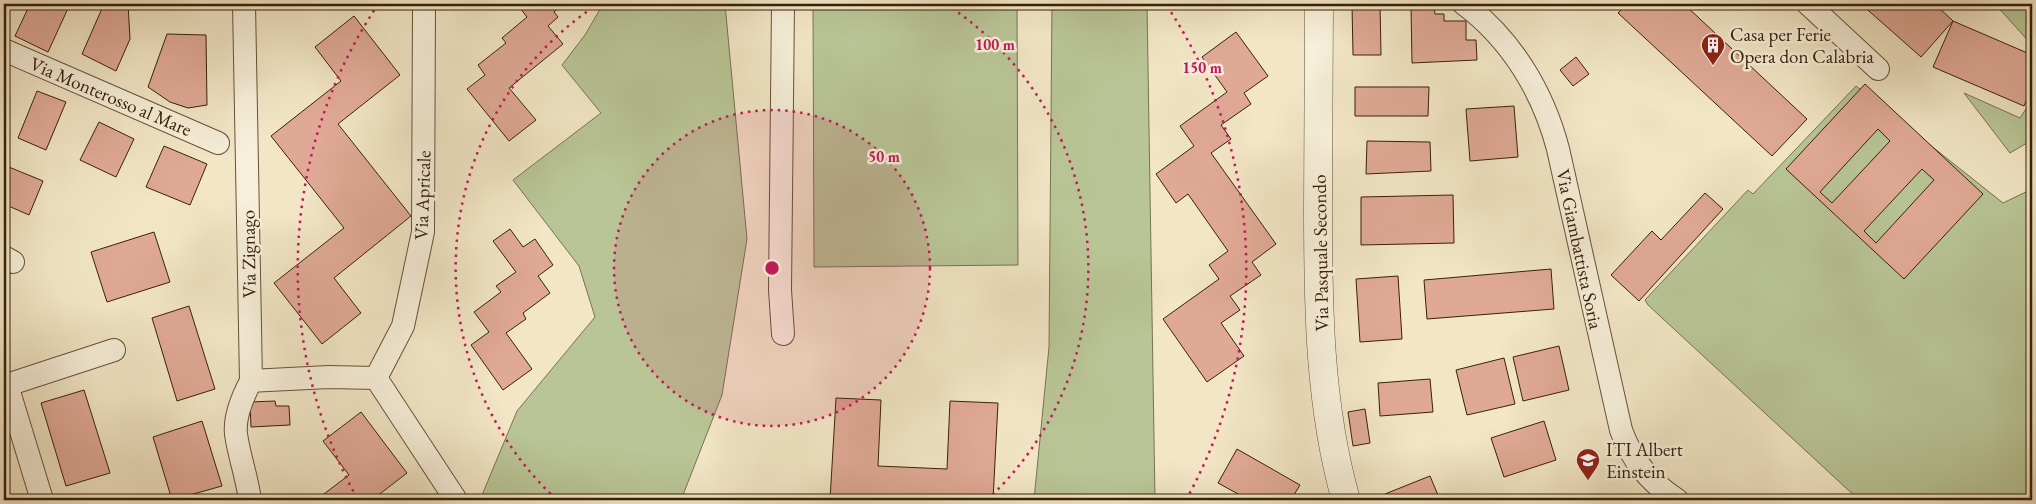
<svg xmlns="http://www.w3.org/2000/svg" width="2036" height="504" viewBox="0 0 2036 504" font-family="'EB Garamond',serif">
  <rect width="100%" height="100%" fill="#f2e6c6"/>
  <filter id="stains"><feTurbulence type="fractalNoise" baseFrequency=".004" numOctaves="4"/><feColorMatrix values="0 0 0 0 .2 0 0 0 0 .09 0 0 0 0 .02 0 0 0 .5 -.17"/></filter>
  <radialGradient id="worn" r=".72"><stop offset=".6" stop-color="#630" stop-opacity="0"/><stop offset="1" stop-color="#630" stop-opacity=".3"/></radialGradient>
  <!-- green -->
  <g fill="#b9c596" stroke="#78734f">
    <path d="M603,4h122l22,235 -25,156 -41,105h-201l37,-89 78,-94 -16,-51 -66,-86 88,-67 -39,-48 23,-30z"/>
    <path d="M813,4h204l1,261 -204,2z"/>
    <path d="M1052,4h95l8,496h-121l15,-153z"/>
    <path d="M1995,4h37v41z"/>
    <path d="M1856,86l147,117 29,-14v311h-173l-211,-195 -3,-5 103,-110 5,4z"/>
    <path d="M1964,93l56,25 12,-18v40l-22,13z"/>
  </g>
  <!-- building -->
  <g fill="#e0a996" stroke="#372108" fill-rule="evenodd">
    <path d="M30,4h40l-22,48 -33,-16z"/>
    <path d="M104,4h24l2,35 -14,32 -34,-17z"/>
    <path d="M517,4h46l-9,8 4,5 -10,9 15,18 -54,44 27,32 -27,21 -42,-52 18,-14 -7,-10 28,-22 -4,-5 25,-21z"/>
    <path d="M1352,4h28l1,51h-28z"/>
    <path d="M1627,4h57l123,115 -35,37 -154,-143z"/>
    <path d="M1861,4h74l18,17 -32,36z"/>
    <path d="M1434,6l1,8h9v7h22v19h10l1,20 -65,3 -1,-56z"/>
    <path d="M354,16l46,59 -62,49 73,92 -77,62 27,35 -39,31 -48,-61 70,-55 -73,-92 70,-55 -26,-34z"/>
    <path d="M1953,21l79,34v32l-8,19 -91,-39z"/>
    <path d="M1236,32l32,44 -24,17 7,11 -30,21 10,14 -20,14 65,91 -24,18 9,13 -31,21 10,14 -19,13 23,33 -37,26 -44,-63 56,-40 -10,-14 19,-14 -40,-57 -12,9 -20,-29 38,-28 -14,-20 47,-34 -25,-35z"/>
    <path d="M167,34l39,1 1,70 -19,3 -18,-6 -22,-15z"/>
    <path d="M1576,57l13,17 -16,12 -13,-16z"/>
    <path d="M1865,84l118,110 -79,85 -118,-110zM1878,129l12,12 -58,62 -12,-11zM1922,169l12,11 -58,63 -12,-12z"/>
    <path d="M1355,87h74l-1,29h-73z"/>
    <path d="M37,91l29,11 -20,48 -28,-12z"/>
    <path d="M1514,106l4,51 -48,4 -4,-52z"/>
    <path d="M99,122l35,17 -18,38 -36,-17z"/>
    <path d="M1367,141l63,1 1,29 -65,3z"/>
    <path d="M164,146l43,18 -17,41 -44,-18z"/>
    <path d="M4,165l39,16 -14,34 -25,-11z"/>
    <path d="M1705,193l18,16 -84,92 -28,-26 41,-44 9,9z"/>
    <path d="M1453,195l1,48 -93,2v-48z"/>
    <path d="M510,229l13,18 12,-8 18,26 -15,11 12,17 -27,20 3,6 -20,14 26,36 -29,21 -32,-45 18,-13 -15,-20 27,-20 -5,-6 20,-14 -23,-31z"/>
    <path d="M154,232l16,50 -63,20 -16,-50z"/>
    <path d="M1551,269l3,40 -127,10 -3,-39z"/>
    <path d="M1398,276l4,63 -42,3 -4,-63z"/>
    <path d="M189,306l26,83 -38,12 -25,-83z"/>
    <path d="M4,341l5,16 -5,2z"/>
    <path d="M1559,346l10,44 -46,11 -10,-44z"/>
    <path d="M1504,358l11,46 -48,11 -11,-45z"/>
    <path d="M1430,379l3,33 -53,4 -2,-33z"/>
    <path d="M84,390l26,83 -44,13 -25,-83z"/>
    <path d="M836,398l45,2 -3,66 69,3 3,-68 48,2 -5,97h-163z"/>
    <path d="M275,401l1,5h13l1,19 -39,2 -1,-25z"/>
    <path d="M1365,409l5,34 -17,3 -5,-34z"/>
    <path d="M361,412l46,61 -35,27h-56l33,-25 -26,-34z"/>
    <path d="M202,421l20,65 -50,14 -19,-63z"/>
    <path d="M1544,421l12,39 -52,17 -13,-39z"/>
    <path d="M1237,449l63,36 -9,15h-42l-31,-17z"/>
    <path d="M1430,476l10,24h-53l-2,-6z"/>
  </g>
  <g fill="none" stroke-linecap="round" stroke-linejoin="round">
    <!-- minor casing -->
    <g stroke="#665238" stroke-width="24">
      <g id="minor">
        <path d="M244,4l7,377c-8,15 -17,35 -15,53 3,22 11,43 14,66"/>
        <path d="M783,4l-3,286 3,44"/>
        <path d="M1464,4c48,36 79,88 94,145l63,281c11,31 29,52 56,70"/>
        <path d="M1808,4l70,65"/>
        <path d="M4,50l214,93"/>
        <path d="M4,257l9,5"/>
        <path d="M376,378l27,-52 20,-94 1,-228"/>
        <path d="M376,378l80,122"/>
        <path d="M251,381l78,-4 47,1"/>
        <path d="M7,385l35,115"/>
        <path d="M4,386l110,-36"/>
      </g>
    </g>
    <!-- tertiary casing -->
    <g stroke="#665238" stroke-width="29">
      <path id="tertiary" d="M1319,4c0,68 -1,136 -1,204 0,98 1,197 28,292"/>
    </g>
    <!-- minor -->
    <use href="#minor" stroke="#f7efda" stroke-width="22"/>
    <!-- tertiary -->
    <use href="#tertiary" stroke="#f7efda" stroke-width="28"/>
  </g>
  <!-- distance rings -->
  <circle cx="772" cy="268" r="158" fill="#c2185b" fill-opacity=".12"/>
  <g fill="none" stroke="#c2185b" stroke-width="2.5" stroke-dasharray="2.5 5">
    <circle cx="772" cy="268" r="158"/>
    <path d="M556 499A316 316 0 0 1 598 4M946 4A316 316 0 0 1 988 499"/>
    <path d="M357 498A474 474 0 0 1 377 6M1167 6A474 474 0 0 1 1187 498"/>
  </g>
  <!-- icons -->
  <defs>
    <g id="building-pin" transform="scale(1.25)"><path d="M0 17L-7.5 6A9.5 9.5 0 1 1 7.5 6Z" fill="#8f2418" stroke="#f7efda"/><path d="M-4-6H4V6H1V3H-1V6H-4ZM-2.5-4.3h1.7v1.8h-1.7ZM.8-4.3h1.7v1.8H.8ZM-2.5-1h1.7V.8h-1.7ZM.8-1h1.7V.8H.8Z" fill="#fff"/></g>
    <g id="school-pin" transform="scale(1.25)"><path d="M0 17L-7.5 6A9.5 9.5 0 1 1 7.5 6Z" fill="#8f2418" stroke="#f7efda"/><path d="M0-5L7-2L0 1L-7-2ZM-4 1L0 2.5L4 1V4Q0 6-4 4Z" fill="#fff"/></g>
  </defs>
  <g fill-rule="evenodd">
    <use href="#building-pin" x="1713" y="45"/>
    <use href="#school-pin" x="1588" y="460"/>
  </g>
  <g text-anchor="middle" stroke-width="5" stroke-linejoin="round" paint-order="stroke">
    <!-- poi labels -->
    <g font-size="19" fill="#372108" stroke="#f7efda" text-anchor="start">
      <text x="1730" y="41">Casa per Ferie<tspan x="1730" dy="22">Opera don Calabria</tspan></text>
      <text x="1606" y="456">ITI Albert<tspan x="1606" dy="22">Einstein</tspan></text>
    </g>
    <!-- street labels -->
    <g font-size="19" fill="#372108" stroke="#f7efda">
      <text transform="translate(111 96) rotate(23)" y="7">Via Monterosso al Mare</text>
      <text transform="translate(422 195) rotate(-88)" y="7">Via Apricale</text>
      <text transform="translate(1580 249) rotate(78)" y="7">Via Giambattista Soria</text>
      <text transform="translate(1320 253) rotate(-91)" y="7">Via Pasquale Secondo</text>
      <text transform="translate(248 254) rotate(-91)" y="7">Via Zignago</text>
    </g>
  </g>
  <circle cx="772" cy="268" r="8" fill="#c2185b" stroke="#f7efda" stroke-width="2.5"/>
  <g font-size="15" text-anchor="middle" font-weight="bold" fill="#c2185b" stroke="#f7efda" stroke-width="5" stroke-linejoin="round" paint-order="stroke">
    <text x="995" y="50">100 m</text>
    <text x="1202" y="73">150 m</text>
    <text x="884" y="162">50 m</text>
  </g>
  <!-- margin -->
  <rect width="2036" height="504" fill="none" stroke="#f2e6c6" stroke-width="20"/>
  <rect x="5" y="5" width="2026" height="494" fill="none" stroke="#372108" stroke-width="2.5"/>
  <rect x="10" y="10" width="2016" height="484" fill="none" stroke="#372108"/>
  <rect width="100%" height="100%" filter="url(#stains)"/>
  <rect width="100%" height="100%" fill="url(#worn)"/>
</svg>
